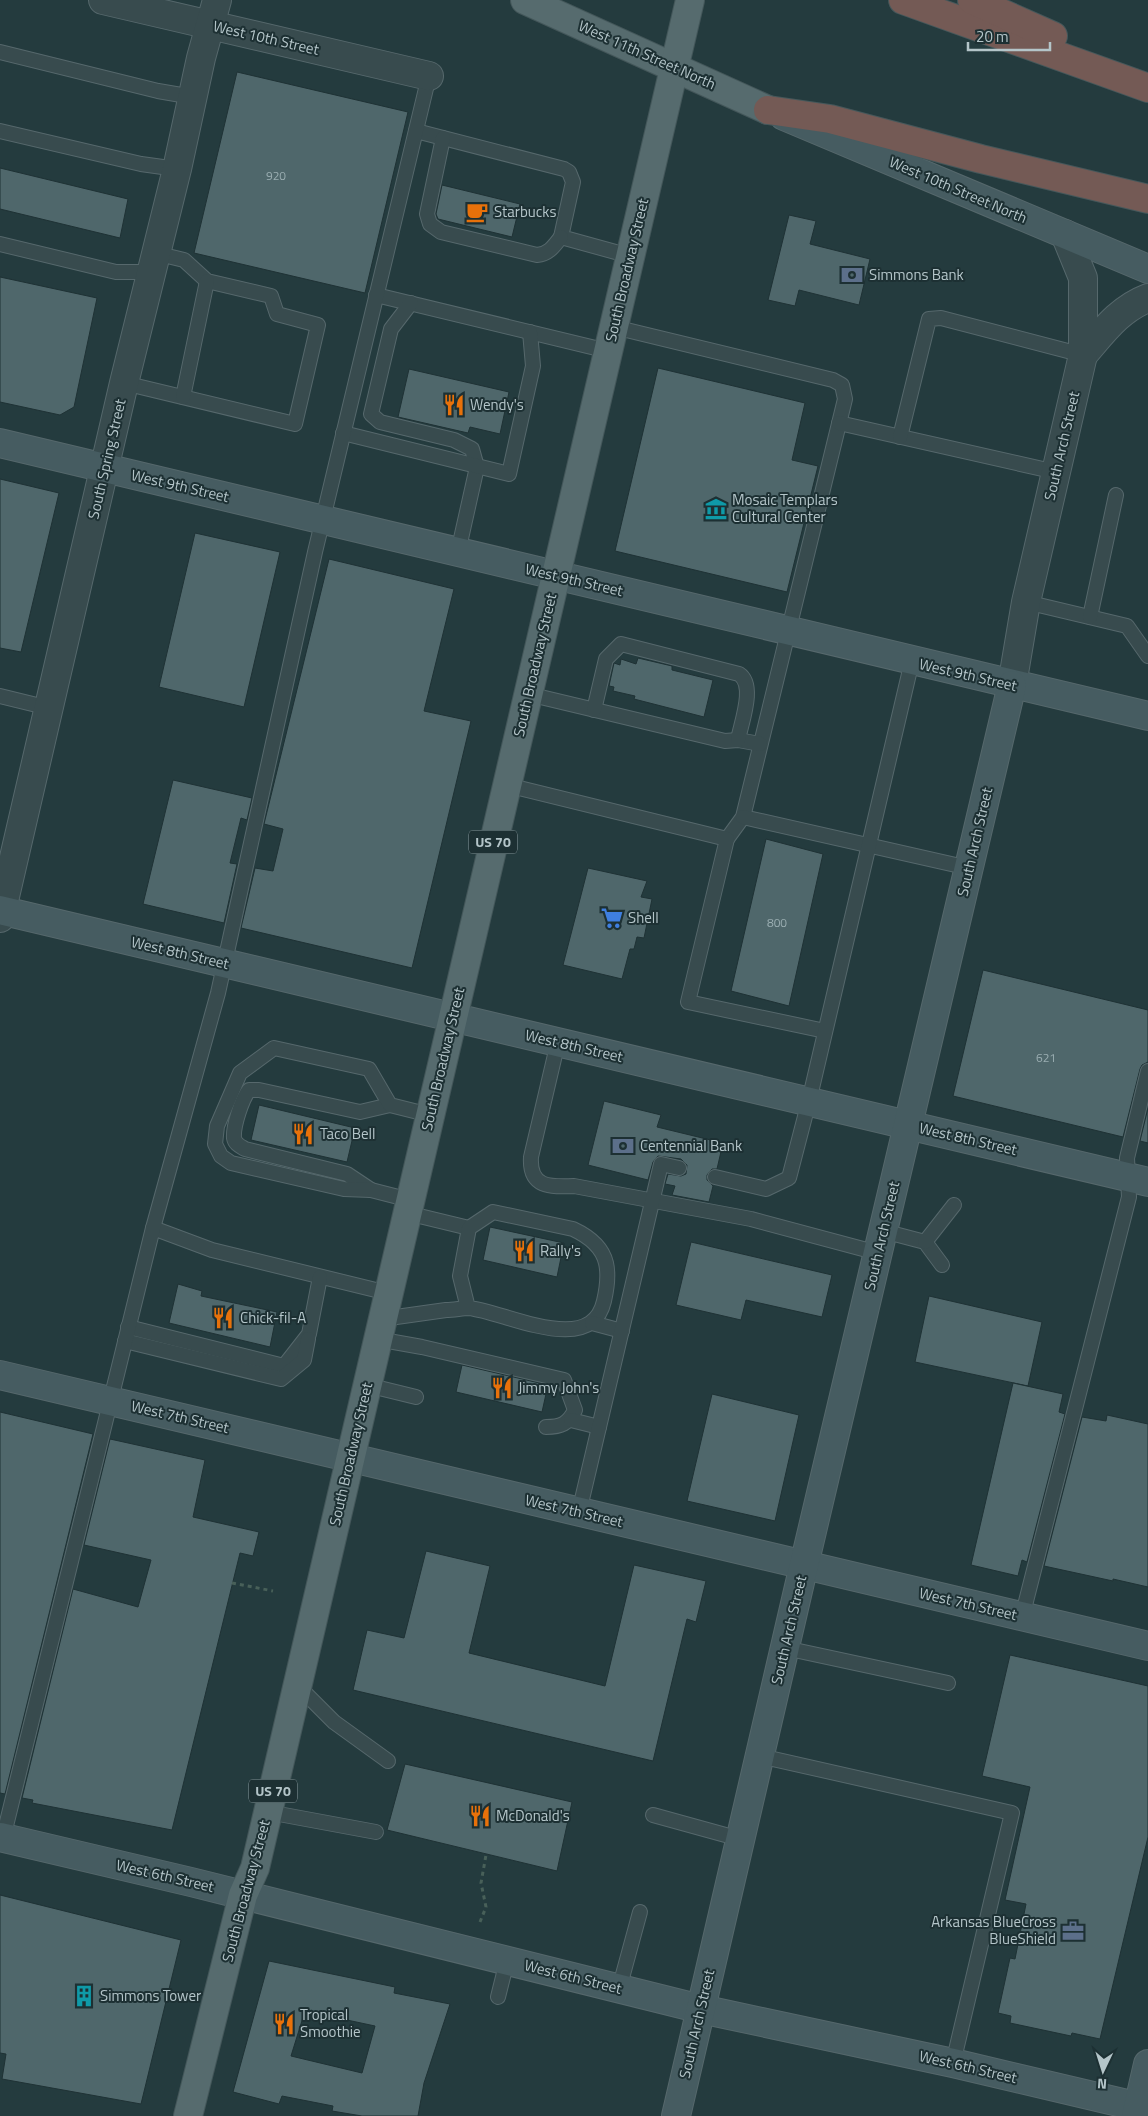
<svg xmlns="http://www.w3.org/2000/svg" width="1148" height="2116" viewBox="0 0 1148 2116" font-family="'Titillium Web',sans-serif">
  <rect width="100%" height="100%" fill="#243b3e"/>
  <!-- building -->
  <g fill="#4f676b" stroke="#1f3235" fill-rule="evenodd">
    <path d="M237,72l171,40 -43,181 -171,-40z"/>
    <path d="M0,168l128,31 -8,39 -120,-29z"/>
    <path d="M442,185l78,19 -8,33 -74,-18 -2,-5z"/>
    <path d="M789,215l27,6 -6,23 60,15 -11,46 -60,-15 -4,16 -27,-6z"/>
    <path d="M0,277l97,21 -23,109 -14,8 -60,-13z"/>
    <path d="M658,368l147,35 -13,57 26,6 -31,126 -172,-41z"/>
    <path d="M409,369l100,23 -9,42 -30,-7 -2,6 -70,-16z"/>
    <path d="M0,479l59,14 -38,159 -21,-4z"/>
    <path d="M195,533l85,19 -36,155 -85,-20z"/>
    <path d="M329,559l125,30 -30,122 47,10 -59,247 -171,-40 14,-60 18,3 10,-42 -19,-5z"/>
    <path d="M638,658l34,8v4l41,10 -9,37 -70,-18 1,-3 -22,-5 1,-4 -5,-1 5,-23 6,2 1,-6 15,5z"/>
    <path d="M173,780l79,18 -5,22 -6,-2 -11,45 7,1 -13,59 -81,-19z"/>
    <path d="M766,839l57,15 -34,152 -58,-15z"/>
    <path d="M588,868l59,13 -6,16 11,2 -8,39 -7,-1 -3,12h-4l-8,30 -59,-14z"/>
    <path d="M983,970l165,40v52l-6,3 -2,4 -17,68 -170,-41z"/>
    <path d="M604,1101l57,14 -4,12 66,16 -6,26h-5l-5,6v5l6,6 -4,16 -37,-7 3,-9 -10,-2 3,-10 13,2 5,-2 1,-9 -6,-6 -23,-3 -5,6 -5,18 -60,-15z"/>
    <path d="M259,1105l96,23 -8,34 -96,-22z"/>
    <path d="M1148,1108v35l-8,-2z"/>
    <path d="M490,1227l74,16 -7,34 -74,-17z"/>
    <path d="M691,1242l141,33 -10,42 -76,-17 -5,20 -65,-15z"/>
    <path d="M178,1284l24,7 -1,5 76,16 -7,35 -101,-24z"/>
    <path d="M929,1296l113,26 -14,64 -113,-24z"/>
    <path d="M462,1365l86,20 -6,27 -86,-20z"/>
    <path d="M1013,1383l50,11 -4,18 6,2 -38,148 -5,-2 -4,16 -47,-11z"/>
    <path d="M712,1394l87,21 -24,106 -88,-20z"/>
    <path d="M0,1412l93,22 -88,360 -5,-1z"/>
    <path d="M1107,1415l41,9v163l-35,-8v2l-69,-15 38,-149 24,4z"/>
    <path d="M110,1439l95,21 -12,57 66,15 -6,24 -13,-3 -68,277 -140,-27 1,-3 -11,-2 51,-209 65,18 13,-47 -67,-15z"/>
    <path d="M426,1551l64,15 -21,87 136,33 29,-121 72,16 -10,41 -9,-3 -34,142 -300,-71 14,-60 37,8z"/>
    <path d="M1010,1655l138,31v151l-48,202 -28,-6 -1,3 -61,-13 1,-7 -13,-3 12,-55 5,1 11,-55 -21,-4 25,-113 -48,-11z"/>
    <path d="M405,1764l167,38 -15,69 -170,-41z"/>
    <path d="M0,1895l181,45 -40,164 -139,-25 4,-25 -6,-1z"/>
    <path d="M269,1961l126,26 -1,6 56,11 -26,79 -6,33h-56l-30,-5 1,-5 -51,-10 -3,8 -46,-12zM305,2011l70,15 -13,47 -71,-17z"/>
  </g>
  <g fill="none" stroke-linecap="round" stroke-linejoin="round">
    <!-- lane casing -->
    <g stroke="#56686c" stroke-width="16">
      <g id="lane">
        <path d="M0,52l158,39 35,6"/>
        <path d="M0,131l141,33 36,5"/>
        <path d="M416,131l148,38 5,3 4,10 -12,55 69,19"/>
        <path d="M443,138l-16,76 3,10 11,8 96,23c12,-1 17,-9 24,-18"/>
        <path d="M0,244l116,28h34"/>
        <path d="M376,295l232,56"/>
        <path d="M411,303l-20,26 -20,85 9,8 74,18 18,9 5,18 -19,85"/>
        <path d="M614,327l219,53 9,5 3,14 -102,418 -16,22"/>
        <path d="M124,383l171,41 23,-99 -41,-11 -6,-18 -64,-15 -23,-21 -29,-7"/>
        <path d="M183,397l24,-116"/>
        <path d="M839,423l217,49"/>
        <path d="M343,433l166,41 24,-108 -3,-34"/>
        <path d="M900,437l29,-118 12,-1 142,37"/>
        <path d="M1026,602l101,24 21,30"/>
        <path d="M1090,617l26,-122"/>
        <path d="M528,694l197,47 13,-1 22,4"/>
        <path d="M0,696l49,12"/>
        <path d="M594,710l12,-51 15,-15 118,30c17,11 2,49 -1,66"/>
        <path d="M507,785l220,54 -39,163 137,29"/>
        <path d="M743,817l226,51"/>
        <path d="M558,1042l-27,115c-2,31 19,30 43,29l177,33 127,34"/>
        <path d="M715,1177l51,12 23,-11 20,-77 103,-440"/>
        <path d="M371,1190l-24,-16 -102,-25c-5,-3 -10,-5 -11,-11 -1,-12 8,-39 15,-48h10l101,22 30,-7"/>
        <path d="M410,1200l-39,-10 -27,-1 -113,-26 -10,-7 -6,-12 2,-18 23,-53 34,-25 95,21 21,36 40,10"/>
        <path d="M407,1213l62,15"/>
        <path d="M153,1228l59,22 176,43"/>
        <path d="M883,1231l42,11 17,23"/>
        <path d="M925,1242l29,-37"/>
        <path d="M382,1319c22,-3 43,-6 64,-9 8,0 16,-2 23,-2 37,4 122,50 135,-7 3,-13 5,-25 2,-38 -4,-17 -18,-27 -33,-34l-80,-17 -24,16 -9,48 8,32"/>
        <path d="M592,1323l30,8"/>
        <path d="M128,1327l156,39 25,-32 11,-57"/>
        <path d="M377,1339l45,8 142,33 11,30c-7,14 -14,17 -29,17"/>
        <path d="M125,1341l156,38 23,-19 4,-21"/>
        <path d="M367,1385l49,12"/>
        <path d="M571,1420l28,7"/>
        <path d="M579,1512l82,-348 18,4"/>
        <path d="M1022,1617l107,-420 -2,-39 21,-87"/>
        <path d="M785,1648l163,35"/>
        <path d="M297,1685l37,37 54,39"/>
        <path d="M760,1756l252,57 -59,250"/>
        <path d="M268,1812l108,20"/>
        <path d="M653,1815l87,24"/>
        <path d="M3,1838l150,-610 65,-235 97,-441 114,-476"/>
        <path d="M619,1989l21,-77"/>
        <path d="M498,1997l9,-36"/>
      </g>
    </g>
    <!-- street casing -->
    <g stroke="#56686c" stroke-width="30">
      <g id="street">
        <path d="M103,0l326,76"/>
        <path d="M1083,355c20,-23 36,-46 65,-57"/>
        <path d="M1012,685l14,-83 57,-247v-77l-18,-44"/>
        <path d="M0,918l124,-535 53,-214 24,-111 16,-58"/>
      </g>
    </g>
    <!-- secondary casing -->
    <g stroke="#56686c" stroke-width="30">
      <g id="secondary">
        <path d="M784,116l364,153"/>
        <path d="M0,443l1148,273"/>
        <path d="M0,910l1148,272"/>
        <path d="M0,1375l1148,271"/>
        <path d="M0,1837l191,45 510,127 252,54 195,46"/>
        <path d="M676,2116l128,-551 208,-880"/>
        <path d="M1136,2116l12,-52"/>
      </g>
    </g>
    <!-- primary casing -->
    <g stroke="#44575a" stroke-width="30">
      <g id="primary">
        <path d="M525,0l243,110"/>
        <path d="M188,2116l55,-221 12,-27 435,-1868"/>
      </g>
    </g>
    <!-- highway casing -->
    <g stroke="#46585b" stroke-width="30">
      <g id="highway">
        <path d="M903,0l245,88"/>
        <path d="M972,0l81,36"/>
        <path d="M768,110l62,9 151,40 167,40"/>
      </g>
    </g>
    <!-- path -->
    <g stroke="#486059" stroke-width="3" stroke-dasharray="4 4" stroke-linecap="butt">
      <path d="M232,1583l41,8"/>
      <path d="M480,1922l6,-15 -5,-24 5,-28"/>
    </g>
    <!-- lane -->
    <use href="#lane" stroke="#384b4e" stroke-width="14"/>
    <!-- street -->
    <use href="#street" stroke="#384b4e" stroke-width="28"/>
    <!-- secondary -->
    <use href="#secondary" stroke="#465c61" stroke-width="28"/>
    <!-- primary -->
    <use href="#primary" stroke="#566b6e" stroke-width="28"/>
    <!-- highway -->
    <use href="#highway" stroke="#745a55" stroke-width="28"/>
  </g>
  <!-- icons -->
  <defs>
    <g id="cafe-bare" transform="scale(1.725)"><path d="M-5.5-4.5H6V0H3Q3 3.5 0 3.5H-2.5Q-5.5 3.5-5.5 0ZM3-3.2v2h1.7v-2ZM-6 4.5H4V6H-6Z" fill="#e8710a" stroke="#1d3033" stroke-width="2.5" paint-order="stroke"/></g>
    <g id="bank-bare" transform="scale(1.725)"><path d="M-6-4H6V4H-6ZM0-2.3a2.3 2.3 0 1 0 0 4.6a2.3 2.3 0 1 0 0-4.6Z" fill="#5c6f8a" stroke="#1d3033" stroke-width="2.5" paint-order="stroke"/></g>
    <g id="restaurant-bare" transform="scale(1.725)"><path d="M-5-6h1v4h1v-4h1v4h1v-4h1v5L-1.5 .5V6h-2V.5L-5-1ZM5-6V6H3V1.5H1.5Q1.5-4 5-6Z" fill="#e8710a" stroke="#1d3033" stroke-width="2.5" paint-order="stroke"/></g>
    <g id="museum-bare" transform="scale(1.725)"><path d="M0-6L6-3V-2H-6V-3ZM-5-1h2V3h-2ZM-1-1h2V3h-2ZM3-1h2V3H3ZM-6 4H6V6H-6Z" fill="#0f9aa8" stroke="#1d3033" stroke-width="2.5" paint-order="stroke"/></g>
    <g id="supermarket-bare" transform="scale(1.725)"><path d="M-6-5.5h2.5l.6 2H6L4.5 2H-2.5L-4.4-4H-6ZM-1.5 3.2a1.3 1.3 0 1 0 .1 0ZM3 3.2a1.3 1.3 0 1 0 .1 0Z" fill="#3f7fe0" stroke="#1d3033" stroke-width="2.5" paint-order="stroke"/></g>
    <g id="office-bare" transform="scale(1.725)"><path d="M-6-3h4V-5.5h4V-3h4V5H-6ZM-1-4.5V-3h2v-1.5ZM-6 0V1H6V0Z" fill="#5c6f8a" stroke="#1d3033" stroke-width="2.5" paint-order="stroke"/></g>
    <g id="building-bare" transform="scale(1.725)"><path d="M-4-6H4V6H1V3H-1V6H-4ZM-2.5-4.3h1.7v1.8h-1.7ZM.8-4.3h1.7v1.8H.8ZM-2.5-1h1.7V.8h-1.7ZM.8-1h1.7V.8H.8Z" fill="#0f9aa8" stroke="#1d3033" stroke-width="2.5" paint-order="stroke"/></g>
  </defs>
  <g fill-rule="evenodd">
    <use href="#cafe-bare" x="477" y="212"/>
    <use href="#bank-bare" x="852" y="275"/>
    <use href="#restaurant-bare" x="454" y="405"/>
    <use href="#museum-bare" x="716" y="509"/>
    <use href="#supermarket-bare" x="612" y="918"/>
    <use href="#restaurant-bare" x="303" y="1134"/>
    <use href="#bank-bare" x="623" y="1146"/>
    <use href="#restaurant-bare" x="524" y="1251"/>
    <use href="#restaurant-bare" x="223" y="1318"/>
    <use href="#restaurant-bare" x="502" y="1388"/>
    <use href="#restaurant-bare" x="480" y="1816"/>
    <use href="#office-bare" x="1073" y="1931"/>
    <use href="#building-bare" x="84" y="1996"/>
    <use href="#restaurant-bare" x="284" y="2024"/>
  </g>
  <g text-anchor="middle" stroke-width="4" stroke-linejoin="round" paint-order="stroke">
    <!-- number labels -->
    <g font-size="12" fill="#9baeb2">
      <text x="276" y="180">920</text>
      <text x="777" y="927">800</text>
      <text x="1046" y="1062">621</text>
    </g>
    <!-- shield labels -->
    <g fill="#1d3033" stroke="#87989c" stroke-width="1">
      <rect x="469" y="830.5" width="48" height="23" rx="4"/>
      <rect x="249" y="1779.5" width="48" height="23" rx="4"/>
    </g>
    <g font-size="14" font-weight="bold" fill="#b4c5c9">
      <text x="493" y="847">US 70</text>
      <text x="273" y="1796">US 70</text>
    </g>
    <!-- street labels -->
    <g font-size="15" fill="#b4c5c9" stroke="#1d3033">
      <text transform="translate(266 38) rotate(13)" y="5">West 10th Street</text>
      <text transform="translate(647 55) rotate(24)" y="5">West 11th Street North</text>
      <text transform="translate(958 190) rotate(23)" y="5">West 10th Street North</text>
      <text transform="translate(627 270) rotate(-77)" y="5">South Broadway Street</text>
      <text transform="translate(1062 446) rotate(-77)" y="5">South Arch Street</text>
      <text transform="translate(107 459) rotate(-77)" y="5">South Spring Street</text>
      <text transform="translate(180 486) rotate(13)" y="5">West 9th Street</text>
      <text transform="translate(574 580) rotate(13)" y="5">West 9th Street</text>
      <text transform="translate(535 665) rotate(-77)" y="5">South Broadway Street</text>
      <text transform="translate(968 675) rotate(13)" y="5">West 9th Street</text>
      <text transform="translate(975 842) rotate(-77)" y="5">South Arch Street</text>
      <text transform="translate(180 953) rotate(13)" y="5">West 8th Street</text>
      <text transform="translate(574 1046) rotate(13)" y="5">West 8th Street</text>
      <text transform="translate(443 1059) rotate(-77)" y="5">South Broadway Street</text>
      <text transform="translate(968 1139) rotate(13)" y="5">West 8th Street</text>
      <text transform="translate(882 1236) rotate(-77)" y="5">South Arch Street</text>
      <text transform="translate(180 1417) rotate(13)" y="5">West 7th Street</text>
      <text transform="translate(351 1454) rotate(-77)" y="5">South Broadway Street</text>
      <text transform="translate(574 1511) rotate(13)" y="5">West 7th Street</text>
      <text transform="translate(968 1604) rotate(13)" y="5">West 7th Street</text>
      <text transform="translate(789 1630) rotate(-77)" y="5">South Arch Street</text>
      <text transform="translate(165 1876) rotate(13)" y="5">West 6th Street</text>
      <text transform="translate(246 1891) rotate(-75)" y="5">South Broadway Street</text>
      <text transform="translate(573 1977) rotate(14)" y="5">West 6th Street</text>
      <text transform="translate(697 2024) rotate(-77)" y="5">South Arch Street</text>
      <text transform="translate(968 2067) rotate(13)" y="5">West 6th Street</text>
    </g>
    <!-- poi labels -->
    <g font-size="15" fill="#b4c5c9" stroke="#1d3033" text-anchor="start">
      <text x="494" y="217">Starbucks</text>
      <text x="869" y="280">Simmons Bank</text>
      <text x="470" y="410">Wendy's</text>
      <text x="732" y="505">Mosaic Templars<tspan x="732" dy="17">Cultural Center</tspan></text>
      <text x="628" y="923">Shell</text>
      <text x="320" y="1139">Taco Bell</text>
      <text x="640" y="1151">Centennial Bank</text>
      <text x="540" y="1256">Rally's</text>
      <text x="240" y="1323">Chick-fil-A</text>
      <text x="518" y="1393">Jimmy John's</text>
      <text x="496" y="1821">McDonald's</text>
      <text x="1056" y="1927" text-anchor="end">Arkansas BlueCross<tspan x="1056" dy="17">BlueShield</tspan></text>
      <text x="100" y="2001">Simmons Tower</text>
      <text x="300" y="2020">Tropical<tspan x="300" dy="17">Smoothie</tspan></text>
    </g>
  </g>
  <!-- north arrow -->
  <g transform="translate(1103 2071) rotate(184)" stroke="#1d3033" stroke-width="4" paint-order="stroke">
  <path d="M0-4L9 19L0 12L-9 19Z" fill="#b4c5c9"/>
  <text y="-8" font-size="14" font-weight="bold" text-anchor="middle" fill="#b4c5c9">N</text>
  </g>
  <!-- scale -->
  <path d="M968 42v8h82v-8" fill="none" stroke="#b4c5c9" stroke-width="2.5"/>
  <text x="976" y="42" font-size="15" fill="#b4c5c9" stroke="#1d3033" stroke-width="4" paint-order="stroke">20 m</text>
</svg>
